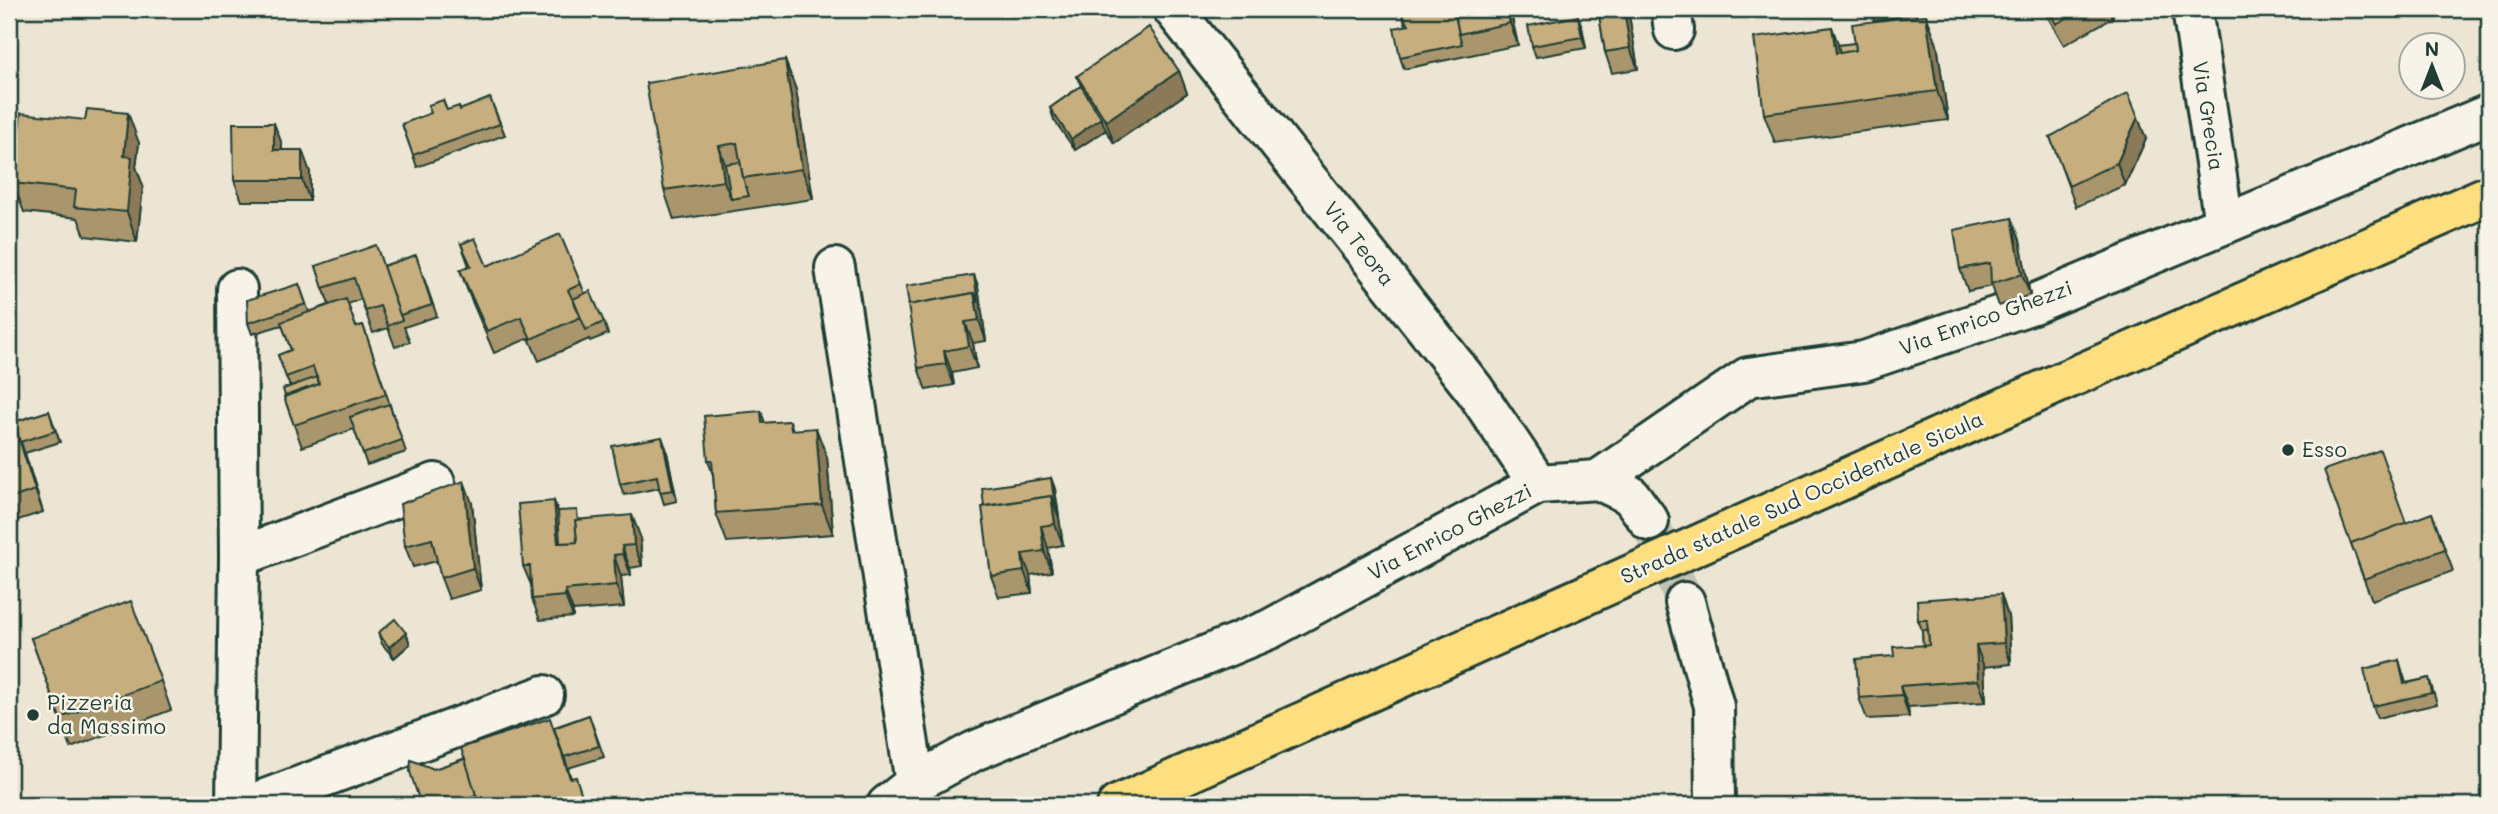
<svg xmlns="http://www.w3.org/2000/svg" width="2498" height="814" viewBox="0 0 2498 814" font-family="Mali,sans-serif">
  <rect width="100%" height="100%" fill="#ede5d3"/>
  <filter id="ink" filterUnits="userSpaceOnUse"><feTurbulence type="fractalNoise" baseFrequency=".0143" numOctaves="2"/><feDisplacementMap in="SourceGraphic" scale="14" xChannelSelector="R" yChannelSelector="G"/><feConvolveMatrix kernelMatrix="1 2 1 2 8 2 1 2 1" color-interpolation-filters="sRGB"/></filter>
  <g filter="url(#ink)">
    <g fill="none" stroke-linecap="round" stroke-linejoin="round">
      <!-- secondary-tunnel -->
      <path stroke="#c4c3b3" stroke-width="38" stroke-dasharray="38 19" stroke-linecap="butt" d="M1649,521l36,81"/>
      <!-- street casing -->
      <g stroke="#1f3d34" stroke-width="44">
        <g id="street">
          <path d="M1173,9l301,380 64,95"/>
          <path d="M1671,9l3,21"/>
          <path d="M2192,9l32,215"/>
          <path d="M835,268l80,515"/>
          <path d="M1598,480l150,-103 116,-16 169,-57 456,-190"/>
          <path d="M239,557l196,-74"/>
          <path d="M236,805l3,-248 -2,-268"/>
          <path d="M249,805l295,-110"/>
        </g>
      </g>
      <!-- secondary casing -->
      <g stroke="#1f3d34" stroke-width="44">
        <g id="secondary">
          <path d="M1685,602l29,104 1,99"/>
          <path d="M887,805l28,-22 59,-32 296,-122 268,-145 60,-4 32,15 19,26"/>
        </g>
      </g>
      <!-- primary casing -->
      <g stroke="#1f3d34" stroke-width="44">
        <path id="primary" d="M1117,805l953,-427 419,-183"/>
      </g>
      <!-- street -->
      <use href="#street" stroke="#f7f3e8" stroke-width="38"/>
      <!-- secondary -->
      <use href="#secondary" stroke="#f7f3e8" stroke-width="38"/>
      <!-- primary -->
      <use href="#primary" stroke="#fddf80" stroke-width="38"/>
    </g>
    <!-- wall -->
    <g fill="#aa966c" stroke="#1f3d34" stroke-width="2">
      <path d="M1403,9h107l8,36 -114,24 -4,-12 6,-32 -3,-8z"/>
      <path d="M1598,9h30l10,60 -26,4 -7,-21z"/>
      <path d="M1914,9l2,7 10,-1 11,29 11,76 -173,23 -11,-29 74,-69 17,-2 19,-22z"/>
      <path d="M2043,9h72l-3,9 -48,27z"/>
      <path d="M1578,16l4,11 4,21 -50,9 -4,-11z"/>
      <path d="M785,60l11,30 17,109 -139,21 -10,-30z"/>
      <path d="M1179,71l8,22 -73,50 -9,-14 1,1 -31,20 -21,-30 -4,-12 31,-22 -4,-10z"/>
      <path d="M490,98l15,37 -88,32 -15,-43 45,-14h13z"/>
      <path d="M2050,137l96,2 -21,46 -49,22z"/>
      <path d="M139,143l-3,24 7,19 -6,56 -52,-6 -7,-18 -54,-6 -11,-29z"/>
      <path d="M282,144v6l28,22v29h-68l-8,-21z"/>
      <path d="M2012,218l8,22 10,55 -31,11 -7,-20 -24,5 -8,-22z"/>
      <path d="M461,244l26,22 94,18 4,10 19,28 4,12 -18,7 -1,-3v1l-50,22 -10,-23 -35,15 -26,-61 -8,-22 9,-4z"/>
      <path d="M416,255l21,61 -33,11 6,15 -15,5 -7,-19 -15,5 -12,-34 -13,5 8,23 7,-2 43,127 -39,13 -13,-36 -52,18 -18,-50 6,-10 -12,-32 13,-5 -9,-25 -30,9 -4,-11 51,-39 10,28 20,-7 -13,-39h67z"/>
      <path d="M974,275l4,11 8,55 -13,2 4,25 -25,5 2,12 -28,5 -8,-22z"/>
      <path d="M9,407l5,15 35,-11 11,31 -35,11 18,59 -34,11z"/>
      <path d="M761,411l4,12 25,-2 3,9 34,27 6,77 -106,8 -11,-29 -3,-38 -5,-15z"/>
      <path d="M666,448l11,53 -13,3 -5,-16 -35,7 -4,-11z"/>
      <path d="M1051,478l4,11 8,56 -15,3 4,24 -22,3 2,18 -33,4 -8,-21z"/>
      <path d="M554,501l4,10 23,9 59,16 2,30 -12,2 1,7 -10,1 3,31 -51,4v6l-33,3 -8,-21v-12l-9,-21z"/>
      <path d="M472,503l9,87 -32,9 -8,-21 -4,-17 -24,6 -8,-21z"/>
      <path d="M2432,513l21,58 -81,29 -14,-36 48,-41z"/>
      <path d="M2008,616l3,48 -27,3 2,35 -78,5 1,10 -42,2 -8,-21 35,-42 29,-10 -1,-16 -4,-10z"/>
      <path d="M378,633h28l4,11 -16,14 -12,-14z"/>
      <path d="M31,638l130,43 10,29 -100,38z"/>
      <path d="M2399,660l7,23 23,-5 8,26 -60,14 -4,-12z"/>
      <path d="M589,715l15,42 -36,11 -7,-21 10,31 15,27h-165l13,-36z"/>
    </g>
    <!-- shaded-wall -->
    <g fill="#8b7a58" stroke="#1f3d34" stroke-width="2">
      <path d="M1507,9h3l8,36 -8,-22z"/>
      <path d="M1624,9h4l10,60 -8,-21z"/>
      <path d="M2109,9h6l-3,9z"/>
      <path d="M1926,15l11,29 11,76 -11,-29z"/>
      <path d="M1578,16l4,11 4,21 -4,-11z"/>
      <path d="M1832,27l11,30 -7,-4z"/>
      <path d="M785,60l11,30 17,109 -11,-30z"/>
      <path d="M1179,71l8,22 -73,50 -8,-22z"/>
      <path d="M128,113l11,30 -3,24 7,19 -6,56 -10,-30 -3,-56z"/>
      <path d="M2138,117l8,22 -21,46 -8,-22z"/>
      <path d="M1101,118l5,12 -31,20 -4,-11z"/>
      <path d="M274,123l8,21v28l-8,-22z"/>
      <path d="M719,146l10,30 2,23 -7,-18z"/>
      <path d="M302,150l8,22v29l-8,-21z"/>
      <path d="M2012,218l8,22 10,55 -8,-21z"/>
      <path d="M974,275l4,11 8,55 -7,-21 -5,-27z"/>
      <path d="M965,322l8,21 4,25 -8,-22z"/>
      <path d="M944,351l8,22 2,12 -8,-21z"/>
      <path d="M9,407l8,22 26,83 -8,-22z"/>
      <path d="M816,428l11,29 6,77 -11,-29z"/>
      <path d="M662,437l4,11 11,53 -4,-11z"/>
      <path d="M1051,478l4,11 4,29 -4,-12z"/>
      <path d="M464,481l8,22 9,87 -8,-22z"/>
      <path d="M1051,496l8,22 4,27 -8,-21z"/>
      <path d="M554,501l8,22 2,30 -6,-10z"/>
      <path d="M632,515l8,21 2,30 -8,-21z"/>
      <path d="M1041,526l7,22 4,24 -8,-21z"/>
      <path d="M622,546l8,22 1,7 -8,-21z"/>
      <path d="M1022,554l8,21 2,18 -8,-22z"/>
      <path d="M614,555l7,21 3,31 -8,-22z"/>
      <path d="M565,590l8,21v6l-8,-21z"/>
      <path d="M2001,594l7,22 3,48 -7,-21z"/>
      <path d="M406,633l4,11 -16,14 -5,-11z"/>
      <path d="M1976,645l8,22 2,35 -8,-22z"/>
      <path d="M1900,686l8,21 1,10 -7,-22z"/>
    </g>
    <!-- building -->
    <g fill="#c6ae7e" stroke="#1f3d34" stroke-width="2">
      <path d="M1403,9h51l5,25 3,10 -62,13 -6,-29 15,-3 -6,-8z"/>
      <path d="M1454,9h53l3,14 -51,11z"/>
      <path d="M1598,9h26l6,39 -25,4z"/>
      <path d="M1871,9h42l1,4 -40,8z"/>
      <path d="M2048,9h35l-27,15z"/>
      <path d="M1926,15l11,76 -173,23 -10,-76 78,-11 4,26 20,-3 -4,-26z"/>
      <path d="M1578,16l4,21 -50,9 -4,-20z"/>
      <path d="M1149,27l30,44 -73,50 -29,-45z"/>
      <path d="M1855,43l1,7 -16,3 -2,-8z"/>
      <path d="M785,60l17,109 -59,9 -6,-35 -18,3 5,35 -60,9 -18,-107z"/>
      <path d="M1081,86l20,32 -30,21 -21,-31z"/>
      <path d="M2128,93l10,24 -21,46 -48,23 -19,-49z"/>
      <path d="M490,98l10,26 -87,31 -11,-31 29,-11 -3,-8 15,-5 4,10 12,-4 1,4z"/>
      <path d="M87,109l41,4 -4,43 8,1 -5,55 -53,-5 2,-17 -63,-7 8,-70 64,7z"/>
      <path d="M233,123h41v27h28v30h-68z"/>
      <path d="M740,162l3,16 6,18 -18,3 -6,-35z"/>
      <path d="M2012,218l10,56 -31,10 -1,-21 -30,6 -6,-39z"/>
      <path d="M560,234l21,50 -13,6 13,27 -50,22 -10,-22 -34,14 -27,-61 11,-4 -10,-22 14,-6 12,28z"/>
      <path d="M376,245l26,75 -14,6 -8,-20 -15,5 -11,-33 -31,10 -7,-22z"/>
      <path d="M416,255l16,50 -32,10 -17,-49z"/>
      <path d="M974,275l4,28 -4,-10 -65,12 -3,-19z"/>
      <path d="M299,284l7,20 -58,19 -1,-23z"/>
      <path d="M590,291l14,31 -18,8 -13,-31z"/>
      <path d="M974,293l5,27 -14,2 4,24 -25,5 2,13 -28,4 -10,-63z"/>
      <path d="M346,299l10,28 7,-2 23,69 -92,31 -10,-28 35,-13 -6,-17 -27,10 -8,-22 13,-5 -10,-28z"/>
      <path d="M317,377l2,7 -34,12 -2,-7z"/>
      <path d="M389,404l13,36 -39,14 -13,-37z"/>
      <path d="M9,407l26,83 -26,9z"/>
      <path d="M49,411l6,20 -35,11 -6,-20z"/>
      <path d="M761,411l1,12 28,-2 1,9 25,-2 6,77 -106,8 -4,-53h-4l-4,-44z"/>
      <path d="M662,437l11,53 -13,2 -3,-16 -37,8 -8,-38z"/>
      <path d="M2380,450l26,73 -55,20 3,10 -30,-83z"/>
      <path d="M1051,478l4,28 -4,-10 -67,10 -2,-18z"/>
      <path d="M464,481l9,87 -32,10 -9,-39 -27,7 -5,-42z"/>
      <path d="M1051,496l4,28 -14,2 3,25 -22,3 2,17 -33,5 -9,-69z"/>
      <path d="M554,501l4,42 19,-1 -2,-22 57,-5 2,30 -12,1 1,8 -9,1 2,30 -51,5v6l-33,3 -2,-33h-7l-5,-62z"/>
      <path d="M577,510l1,10h-3l2,22 -17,1 -2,-32z"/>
      <path d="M2432,513l13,36 -81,30 -13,-36z"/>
      <path d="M2001,594l3,49 -28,2 2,35 -78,6 2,9 -43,3 -3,-39 38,-3 -1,-9 36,-2 -2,-25h-9l-1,-20z"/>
      <path d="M131,601l30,80 -101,37 -29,-80z"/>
      <path d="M395,619l11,14 -17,14 -11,-14z"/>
      <path d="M1922,630h6l1,15 -6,1z"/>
      <path d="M2399,660l5,24 25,-6 3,15 -59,13 -9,-37z"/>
      <path d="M589,715l10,31 -35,11 -10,-29z"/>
      <path d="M550,718l20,60 6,-1 9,28h-106l-18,-57z"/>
      <path d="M465,759l11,36 -33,10h-22l-11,-33 1,-12 23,9z"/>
    </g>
  </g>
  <!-- markers -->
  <g fill="#1f3d34" stroke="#f7f3e8" stroke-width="2.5">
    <circle cx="2288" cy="450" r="7"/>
    <circle cx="33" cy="715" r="7"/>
  </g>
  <g text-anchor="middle" stroke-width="5" stroke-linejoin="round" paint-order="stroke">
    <!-- street labels -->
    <g font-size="21" fill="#1f3d34" stroke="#f7f3e8">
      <text transform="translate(2208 116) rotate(81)" y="7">Via Grecia</text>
      <text transform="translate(1359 244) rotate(52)" y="7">Via Teora</text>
      <text transform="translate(1986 318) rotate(-20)" y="7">Via Enrico Ghezzi</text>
      <text transform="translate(1802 498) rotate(-24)" y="7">Strada statale Sud Occidentale Sicula</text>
      <text transform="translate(1450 532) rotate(-28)" y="7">Via Enrico Ghezzi</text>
    </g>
    <!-- poi labels -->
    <g font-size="21" fill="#1f3d34" stroke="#f7f3e8" text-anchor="start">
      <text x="2302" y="457">Esso</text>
      <text x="47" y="710">Pizzeria<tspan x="47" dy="24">da Massimo</tspan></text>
    </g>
  </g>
  <!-- margin -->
  <rect width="2498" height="814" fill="none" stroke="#f7f3e8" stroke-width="35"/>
  <rect x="18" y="18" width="2463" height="779" fill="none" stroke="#1f3d34" stroke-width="2.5" filter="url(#ink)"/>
  <!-- north arrow -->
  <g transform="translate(2432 66)"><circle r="33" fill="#f7f3e8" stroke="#a1aaa0" stroke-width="2"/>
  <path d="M0-5L12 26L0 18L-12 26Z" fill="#1f3d34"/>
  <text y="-10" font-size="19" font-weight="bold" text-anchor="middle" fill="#1f3d34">N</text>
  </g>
</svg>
